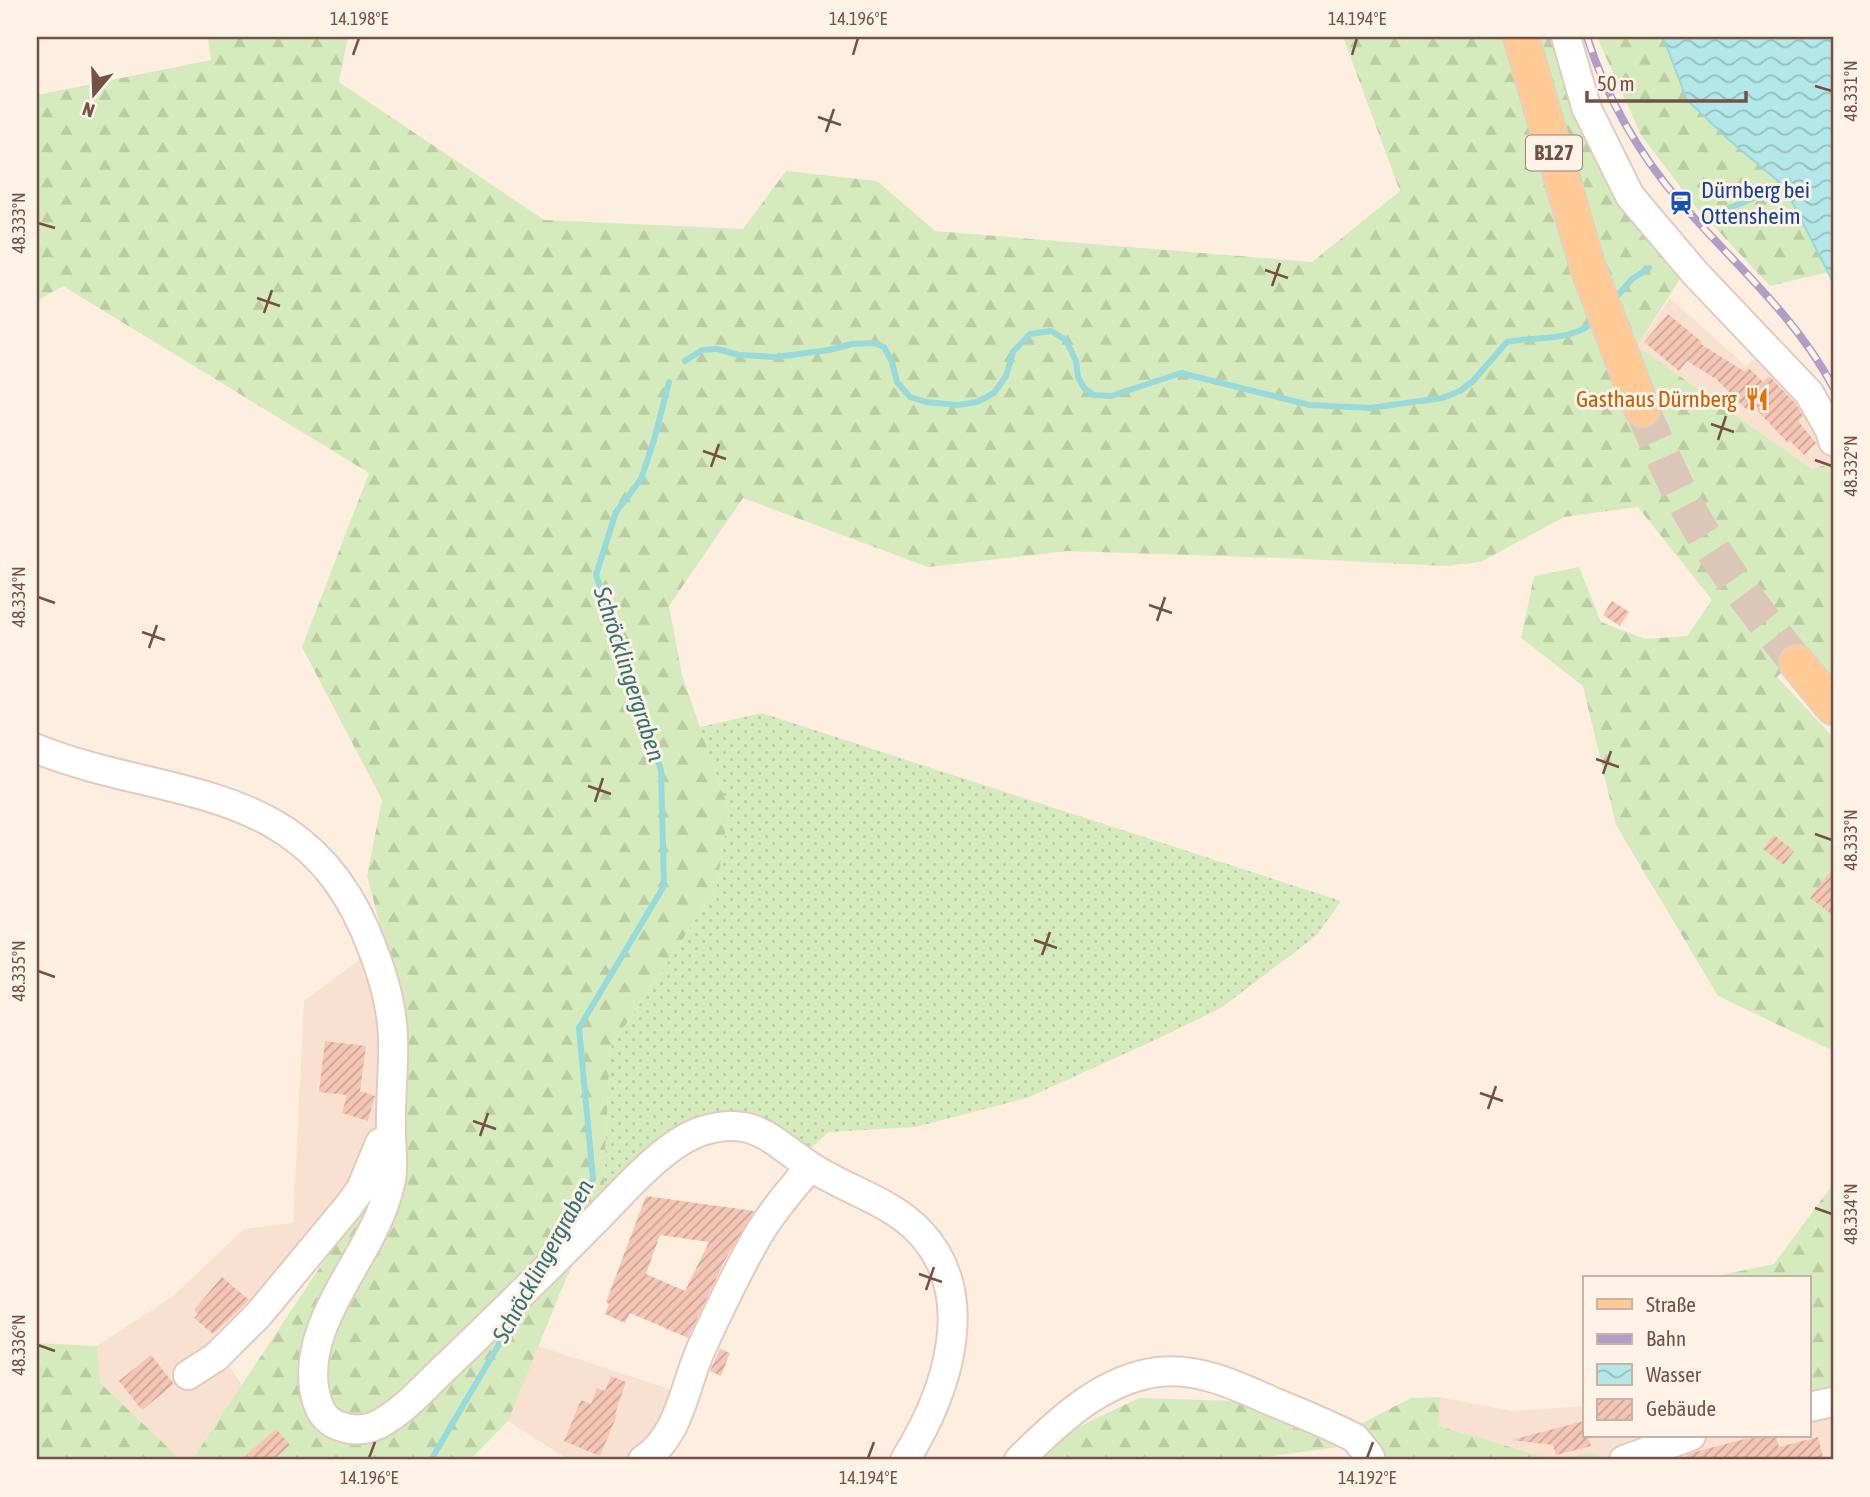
<svg xmlns="http://www.w3.org/2000/svg" width="1870" height="1497" viewBox="0 0 1870 1497" font-family="'Asap Condensed',sans-serif">
  <defs>
    <pattern id="grass-dots" width="8" height="8" patternUnits="userSpaceOnUse" patternTransform="scale(1.75)"><rect width="8" height="8" fill="#d6ebbd"/><path d="M2 2h.1M6 6h.1" fill="none" stroke="#bbcba4" stroke-width="1.8" stroke-linecap="round"/></pattern>
    <pattern id="forest-firs" width="22" height="20" patternUnits="userSpaceOnUse" patternTransform="scale(1.75)"><rect width="22" height="20" fill="#d6ebbd"/><path d="M5 1l3.5 6h-7zM16 11l3.5 6h-7z" fill="#bbcba4"/></pattern>
    <pattern id="water-waves" width="16" height="10" patternUnits="userSpaceOnUse" patternTransform="scale(1.75)"><rect width="16" height="10" fill="#b3e7e8"/><path d="M0 5q4-4 8 0t8 0" fill="none" stroke="#96bebe"/></pattern>
    <pattern id="building-hatch" width="6" height="6" patternUnits="userSpaceOnUse" patternTransform="scale(1.75)"><rect width="6" height="6" fill="#f5c6b5"/><path d="M-1 1l2-2M0 6l6-6M5 7l2-2" fill="none" stroke="#cba395"/></pattern>
  </defs>
  <rect width="100%" height="100%" fill="#feeedf"/>
  <!-- residential -->
  <g fill="#f8e1d0">
    <path d="M1670,298l76,68 15,-13 49,54 23,56 -21,6 -175,-123z"/>
    <path d="M363,957l23,49 -12,139 -56,91 -102,111 26,38 -50,75h-11l-82,-77 -2,-37 75,-49 72,-68 49,-6 11,-222z"/>
    <path d="M538,1346l141,46 -34,68h-76l-61,-39z"/>
    <path d="M1440,1397l72,14 73,-5v30h224v-27l24,-5v56h-227l-14,-8 -37,8 -116,-34z"/>
  </g>
  <!-- grass -->
  <path fill="url(#grass-dots)" d="M762,713l579,188 -24,34 -96,73 -66,32 -128,58 -111,29 -87,5 -22,19 -65,-35 -139,87 7,-155 106,-159 13,-78 -29,-84z"/>
  <!-- forest -->
  <g fill="url(#forest-firs)">
    <path d="M208,37h140l-9,45 205,138 199,9 43,-58 91,10 58,50 377,31 88,-71 -57,-154h215l124,239 -45,70 175,123 21,-6v216l-26,-31 -30,29 56,60v314l-115,-55 -102,-171 -33,-139 -62,-48 13,-62 45,-9 22,55 44,17 42,-3 25,-36 -74,-93 -74,10 -83,45 -36,4 -139,-7 -238,-8 -140,16 -185,-69 -74,108 13,69 47,136 -13,78 -106,159 -7,155 -38,78 -57,140 -38,39h-278l136,-205 75,-128 -2,-122 -34,-129 15,-76 -80,-153 67,-174 -306,-187 -26,15v-206l174,-35z"/>
    <path d="M1597,37h66l24,63 41,39 56,47 45,86 -59,14 -76,-81 -53,-70z"/>
    <path d="M1833,1184v220l-24,5v-131h-102l67,-14z"/>
    <path d="M37,1343l60,3 3,37 81,77h-144z"/>
    <path d="M1440,1397l-1,29 116,34 37,-8 14,8h-229l-17,-36 51,-26z"/>
    <path d="M1139,1398l97,3 102,46 -93,13h-212l24,-23z"/>
  </g>
  <!-- water -->
  <path fill="url(#water-waves)" stroke="#98d9da" stroke-width="2" d="M1663,37h170v245l-49,-96 -56,-47 -41,-39z"/>
  <g fill="none" stroke-linecap="round" stroke-linejoin="round">
    <!-- stream -->
    <g stroke="#98d9da" stroke-width="6">
      <path d="M1727,209l57,-23 5,-5"/>
      <path d="M1613,301l19,-22 17,-11"/>
      <path d="M685,361l17,-11 15,-1 22,6 37,2 53,-7 23,-6 23,-1 9,4 8,15 5,20 13,15 16,5 32,3 19,-3 17,-9 12,-17 7,-24 17,-18 21,-3 15,9 10,21 2,16 6,11 10,7 17,1 70,-23 129,32 60,3 72,-10 18,-7 13,-10 34,-39c29,-6 69,0 89,-23"/>
      <path d="M558,1240l35,-61 -14,-151 85,-142 -3,-116 -65,-195 20,-63 25,-33 13,-39 15,-58"/>
      <path d="M431,1460l84,-143"/>
    </g>
  </g>
  <!-- building -->
  <g fill="url(#building-hatch)" fill-rule="evenodd">
    <path d="M1668,314l34,28 -1,2 44,28 4,-4 14,14 6,-6 27,28 7,12 -5,5 18,22 -12,12 -14,-14 -2,2 -37,-39 -5,5 -30,-30 -29,-18 -8,10 -35,-29z"/>
    <path d="M1612,601l17,11 -9,14 -17,-11z"/>
    <path d="M1774,835l20,16 -10,14 -21,-16z"/>
    <path d="M1833,868v47l-23,-17z"/>
    <path d="M325,1041l41,5 -6,45 15,5 -7,25 -26,-8 5,-18 -28,-3z"/>
    <path d="M646,1196l108,15 -30,51 -36,76 -58,-25 -5,10 -20,-9 4,-10 -3,-2zM660,1235l49,7 -24,49 -39,-17z"/>
    <path d="M222,1277l27,23 -36,34 -19,-16 4,-4 -4,-4z"/>
    <path d="M720,1349l10,4 -9,23 -11,-5z"/>
    <path d="M151,1355l23,29 -32,26 -23,-29z"/>
    <path d="M611,1376l15,6 -11,32 2,1 -17,41 -36,-15 17,-41 10,4 6,-16 8,3z"/>
    <path d="M1584,1421l1,15h3l3,10 -35,9 -3,-10 -41,-5z"/>
    <path d="M276,1429l14,16 -17,15h-32z"/>
    <path d="M1757,1436h19l3,11 39,-10 6,23h-137l-1,-5 9,-3z"/>
  </g>
  <g fill="none" stroke-linecap="round" stroke-linejoin="round">
    <!-- major-tunnel -->
    <path stroke="#dcc6b8" stroke-width="35" stroke-dasharray="35 18" stroke-linecap="butt" d="M1642,409c16,36 31,73 51,108 29,52 67,99 104,146"/>
    <!-- minor casing -->
    <g stroke="#e4cabe" stroke-width="32">
      <g id="minor">
        <path d="M1566,37l20,70 44,89 65,77 114,120 21,37 3,11"/>
        <path d="M37,749c128,51 261,30 327,179 15,35 28,72 29,110 1,32 -3,63 -2,95 0,16 3,31 0,47 -4,18 -11,37 -20,54 -25,50 -72,108 -54,167 4,13 11,22 25,26 12,4 25,3 37,-3 27,-14 50,-42 72,-62 53,-51 105,-102 156,-154 24,-25 61,-66 95,-77 54,-17 71,12 111,37 34,22 77,33 106,63 62,65 27,163 -14,229"/>
        <path d="M188,1375l28,-18 43,-43 88,-106 14,-19 19,-46 10,-5"/>
        <path d="M1809,1407l24,-5"/>
        <path d="M643,1460c37,-24 41,-73 58,-111 16,-35 33,-71 52,-105 15,-28 37,-53 57,-77"/>
        <path d="M1019,1460c38,-38 83,-81 139,-88 42,-5 81,15 118,31 27,11 53,22 79,35l13,16 3,6"/>
        <path d="M1624,1460l67,-24"/>
      </g>
    </g>
    <!-- major casing -->
    <g stroke="#dbd2cf" stroke-width="38">
      <g id="major">
        <path d="M1521,37l67,231 54,141"/>
        <path d="M1797,663l36,44"/>
      </g>
    </g>
    <!-- minor -->
    <use href="#minor" stroke="#fff" stroke-width="28"/>
    <!-- major -->
    <use href="#major" stroke="#ffca95" stroke-width="35"/>
    <!-- rail casing -->
    <g stroke="#af9ec7" stroke-width="8">
      <path id="rail" d="M1587,37c20,62 51,116 94,166 52,60 114,112 152,184"/>
    </g>
    <!-- rail -->
    <use href="#rail" stroke="#fff2e7" stroke-width="5" stroke-dasharray="16" stroke-linecap="butt"/>
  </g>
  <!-- ticks -->
  <path fill="none" stroke="#755045" stroke-width="2.5" d="M353,55l6,-17M853,55l5,-17M1352,55l5,-17M1815,86l17,5M818,117l23,8M826,132l8,-23M38,223l17,5M1265,270l23,8M1272,286l8,-23M257,298l23,8M264,313l8,-23M1711,424l23,8M1718,440l8,-24M703,451l23,8M1815,460l17,6M711,467l8,-23M38,597l17,6M1149,605l23,8M1157,621l8,-24M142,632l23,8M149,648l8,-23M1596,759l23,8M1603,774l8,-23M588,786l23,8M595,802l8,-24M1815,834l17,6M1034,940l23,8M1042,955l8,-23M38,971l17,6M1480,1093l23,8M1488,1109l8,-23M473,1121l23,8M480,1136l8,-23M1815,1208l17,6M919,1274l23,8M926,1290l8,-23M38,1345l17,6M369,1458l6,-16M868,1458l6,-16M1367,1458l6,-16"/>
  <!-- icons -->
  <defs>
    <g id="station-bare" transform="scale(1.89)"><path d="M-3-6H3Q5-6 5-4V2Q5 4 3 4L4.5 6H3L1.5 4h-3L-3 6H-4.5L-3 4Q-5 4-5 2V-4Q-5-6-3-6ZM-3.5-4v3h7v-3ZM-3.5 1v1.5H-2V1ZM2 1v1.5H3.5V1Z" fill="#1a4fb4" stroke="#fff2e7" stroke-width="2.5" paint-order="stroke"/></g>
    <g id="restaurant-bare" transform="scale(1.89)"><path d="M-5-6h1v4h1v-4h1v4h1v-4h1v5L-1.5 .5V6h-2V.5L-5-1ZM5-6V6H3V1.5H1.5Q1.5-4 5-6Z" fill="#e8710a" stroke="#fff2e7" stroke-width="2.5" paint-order="stroke"/></g>
  </defs>
  <g fill-rule="evenodd">
    <use href="#station-bare" x="1681" y="203"/>
    <use href="#restaurant-bare" x="1757" y="399"/>
  </g>
  <g text-anchor="middle" stroke-width="6" stroke-linejoin="round" paint-order="stroke">
    <!-- shield labels -->
    <rect fill="#fff2e7" stroke="#9e8176" stroke-width="2" x="1526" y="135.5" width="56" height="35" rx="5"/>
    <g font-size="21" font-weight="bold" fill="#755045">
      <text x="1554" y="160">B127</text>
    </g>
    <!-- transit labels -->
    <g font-size="23" fill="#164399" stroke="#fff2e7" text-anchor="start">
      <text x="1701" y="198">Dürnberg bei<tspan x="1701" dy="26">Ottensheim</tspan></text>
    </g>
    <!-- food labels -->
    <g font-size="23" fill="#c56008" stroke="#fff2e7" text-anchor="end">
      <text x="1737" y="407">Gasthaus Dürnberg</text>
    </g>
    <!-- water labels -->
    <g font-size="24" font-style="italic" fill="#367375" stroke="#fff2e7">
      <text transform="translate(629 674) rotate(72)" y="8">Schröcklingergraben</text>
      <text transform="translate(543 1261) rotate(-61)" y="8">Schröcklingergraben</text>
    </g>
  </g>
  <!-- border -->
  <rect width="1870" height="1497" fill="none" stroke="#fff2e7" stroke-width="77"/>
  <!-- legend -->
  <rect x="1583" y="1276" width="228" height="161" fill="#fff2e7" stroke="#c8b1a6" stroke-width="2"/>
  <rect x="1597" y="1299" width="35" height="10" fill="#ffca95" stroke="#c8b1a6" stroke-width="2"/>
  <text x="1646" y="1312" font-size="21" fill="#755045">Straße</text>
  <rect x="1597" y="1334" width="35" height="10" fill="#af9ec7" stroke="#c8b1a6" stroke-width="2"/>
  <text x="1646" y="1346" font-size="21" fill="#755045">Bahn</text>
  <rect x="1597" y="1364" width="35" height="21" fill="url(#water-waves)" stroke="#c8b1a6" stroke-width="2"/>
  <text x="1646" y="1382" font-size="21" fill="#755045">Wasser</text>
  <rect x="1597" y="1399" width="35" height="21" fill="url(#building-hatch)" stroke="#c8b1a6" stroke-width="2"/>
  <text x="1646" y="1416" font-size="21" fill="#755045">Gebäude</text>
  <!-- north arrow -->
  <g transform="translate(94 94) rotate(199)" stroke="#fff2e7" stroke-width="5" paint-order="stroke">
  <path d="M0-5L12 26L0 18L-12 26Z" fill="#755045"/>
  <text y="-10" font-size="19" font-weight="bold" text-anchor="middle" fill="#755045">N</text>
  </g>
  <!-- scale -->
  <path d="M1587 91v10h159v-10" fill="none" stroke="#755045" stroke-width="3.5"/>
  <text x="1597" y="91" font-size="21" fill="#755045" stroke="#fff2e7" stroke-width="5" paint-order="stroke">50 m</text>
  <rect x="38" y="38" width="1794" height="1420" fill="none" stroke="#755045" stroke-width="2.5"/>
  <g font-size="18" text-anchor="middle" fill="#755045">
    <text x="359" y="25">14.198°E</text>
    <text x="858" y="25">14.196°E</text>
    <text x="1357" y="25">14.194°E</text>
    <text transform="translate(1851 91) rotate(-90)" y="6">48.331°N</text>
    <text transform="translate(19 223) rotate(-90)" y="6">48.333°N</text>
    <text transform="translate(1851 466) rotate(-90)" y="6">48.332°N</text>
    <text transform="translate(19 597) rotate(-90)" y="6">48.334°N</text>
    <text transform="translate(1851 840) rotate(-90)" y="6">48.333°N</text>
    <text transform="translate(19 971) rotate(-90)" y="6">48.335°N</text>
    <text transform="translate(1851 1214) rotate(-90)" y="6">48.334°N</text>
    <text transform="translate(19 1345) rotate(-90)" y="6">48.336°N</text>
    <text x="369" y="1484">14.196°E</text>
    <text x="868" y="1484">14.194°E</text>
    <text x="1367" y="1484">14.192°E</text>
  </g>
</svg>
